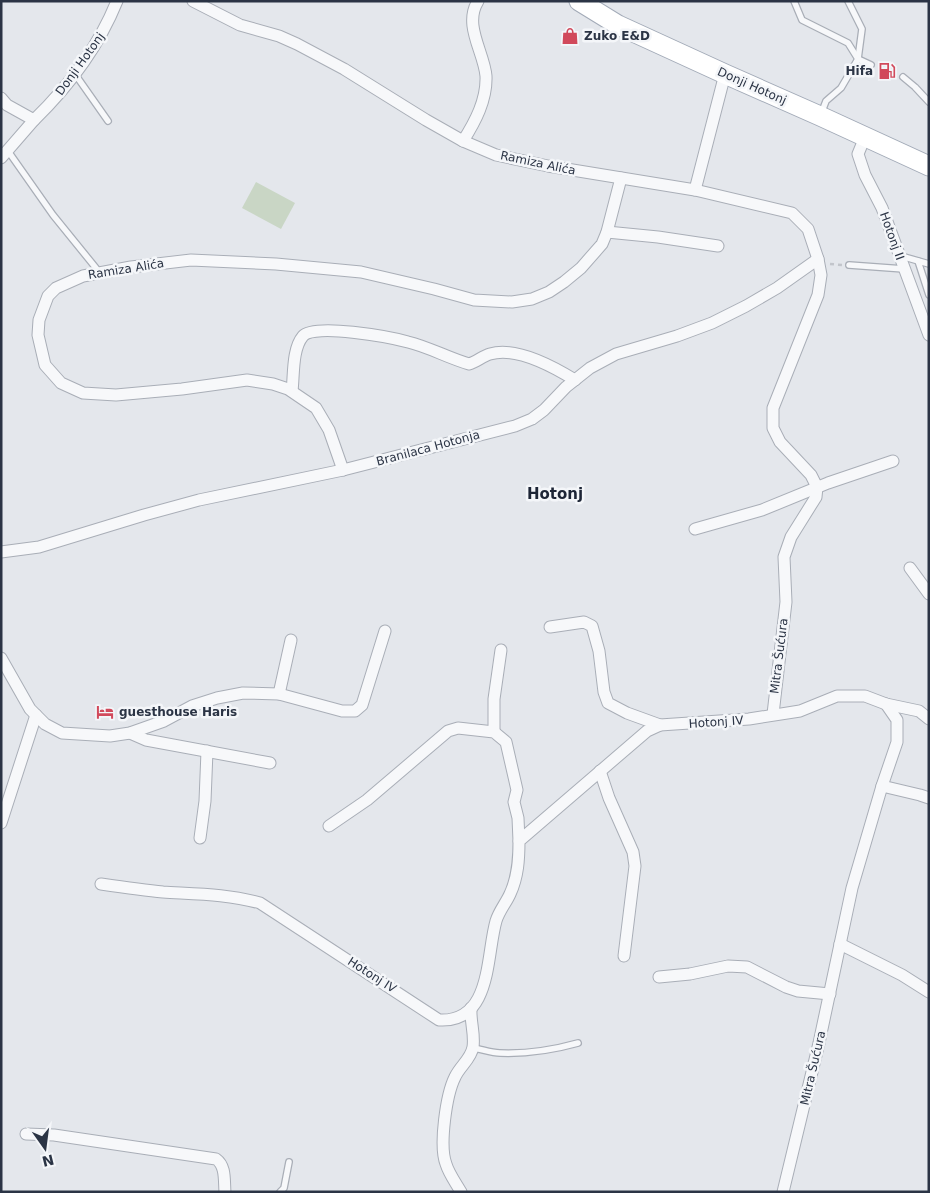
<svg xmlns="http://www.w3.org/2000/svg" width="930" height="1193" viewBox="0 0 930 1193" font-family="'DejaVu Sans',sans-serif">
  <rect width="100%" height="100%" fill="#e4e7ec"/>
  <!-- pitch -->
  <path fill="#c9d6c5" d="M256,182l39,21 -14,26 -39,-21z"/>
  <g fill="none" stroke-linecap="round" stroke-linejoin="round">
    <!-- service casing -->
    <g stroke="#a9aeb7" stroke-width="8">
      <g id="service">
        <path d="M794,1l8,19 46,23 10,16"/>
        <path d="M848,1l14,28 -4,30"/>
        <path d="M75,74l33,47"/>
        <path d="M903,77l12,10 14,15"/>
        <path d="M821,114l5,-13 15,-13 17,-29 13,6"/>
        <path d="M8,151l45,64 47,58"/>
        <path d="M901,256l28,8"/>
        <path d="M918,261l11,34"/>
        <path d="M849,265l55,4"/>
        <path d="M473,1048c8,1 18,5 27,5 26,1 53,-3 78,-10"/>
        <path d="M280,1192l4,-4 5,-26"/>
      </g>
    </g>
    <!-- minor casing -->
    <g stroke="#a9aeb7" stroke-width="13">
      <g id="minor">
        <path d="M193,1l47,24 39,11 18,8 47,25 82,51 37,21 33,14 52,11 147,24 97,23 16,16 10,30 3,16 -3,20 -45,113v20l7,14 31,33 6,12 -1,10 -25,40 -7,20 2,45 -13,112"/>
        <path d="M1,98l6,7 27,15c36,-35 64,-72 83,-119"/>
        <path d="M865,137l-7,17 7,21 17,33 47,127"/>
        <path d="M463,141c12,-19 24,-41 23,-65 -2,-24 -23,-51 -8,-75"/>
        <path d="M1,158l33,-38"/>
        <path d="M695,190l30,-116"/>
        <path d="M607,232l51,5 60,9"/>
        <path d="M292,391c2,-16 0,-42 11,-55 11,-13 87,1 105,6 21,5 40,16 61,22 7,-2 14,-8 21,-10 26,-8 64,13 85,26"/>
        <path d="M343,470l-14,-40 -13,-22 -28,-19 -15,-5 -26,-4 -65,9 -66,6 -33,-2 -22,-10 -16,-18 -7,-30 1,-15 9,-24 8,-8 27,-12 48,-9 60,-7 85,4 85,8 73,17 40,11 38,2 20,-3 17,-7 15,-10 17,-14 21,-24 5,-12 14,-54"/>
        <path d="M695,529l67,-19 66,-27 65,-22"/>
        <path d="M1,552l38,-5 105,-32 55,-15 144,-30 172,-44 17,-7 12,-9 22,-23 24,-19 26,-14 61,-18 35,-13 34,-17 31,-18 41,-29"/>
        <path d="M910,568l19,26"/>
        <path d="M550,627l34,-5 8,4 7,25 5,41 4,11 19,10 33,12"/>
        <path d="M1,658l29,51 15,15 17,9 48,3 20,-3 34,-12 28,-15 25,-8 26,-5 36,1 63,17h13l7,-6 23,-74"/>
        <path d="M279,694l12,-54"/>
        <path d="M494,732v-33l7,-49"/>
        <path d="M130,733l16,7 124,23"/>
        <path d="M600,771l9,27 24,54 2,14 -11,90"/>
        <path d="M882,786l38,9 9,3"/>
        <path d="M1,823l35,-108"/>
        <path d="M329,826l38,-26 81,-69 10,-3 36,4 12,10 11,48 -3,12 4,16 1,23"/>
        <path d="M200,838l5,-37 2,-50"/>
        <path d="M101,884c21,3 42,6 62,8 33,2 65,2 97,11l179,117c53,3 47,-64 57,-99 3,-10 10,-18 14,-27 8,-17 9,-35 9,-53l128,-110 13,-6 89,-6 51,-8 37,-15h28l21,8 33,7 10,8"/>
        <path d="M840,944l62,31 27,17"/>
        <path d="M659,977l31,-3 38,-8 19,1 39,20 12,4 32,3"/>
        <path d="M26,1134l28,1 162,24c10,7 8,21 9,33"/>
        <path d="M461,1192c-5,-9 -12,-18 -15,-28 -7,-18 0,-69 9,-87 5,-11 16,-18 18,-30 2,-13 -3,-26 -2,-39"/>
        <path d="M783,1192l36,-149 33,-155 30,-102 15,-44v-22l-11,-16"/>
      </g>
    </g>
    <!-- primary casing -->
    <g stroke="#a3abb8" stroke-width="21">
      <path id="primary" d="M579,1l39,24 107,49 95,42 109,50"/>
    </g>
    <!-- path -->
    <path stroke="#c2c5cb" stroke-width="2.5" stroke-dasharray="4 4" stroke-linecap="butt" d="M830,264l12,1"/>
    <!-- service -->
    <use href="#service" stroke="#f7f8fa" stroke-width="5.5"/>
    <!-- minor -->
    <use href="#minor" stroke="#f7f8fa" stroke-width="11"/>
    <!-- primary -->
    <use href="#primary" stroke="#fff" stroke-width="19"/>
  </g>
  <!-- icons -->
  <defs>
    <g id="shop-bare" transform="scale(1.35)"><path d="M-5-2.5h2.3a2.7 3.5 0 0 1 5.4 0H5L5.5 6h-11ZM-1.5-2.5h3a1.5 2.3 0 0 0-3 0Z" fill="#d1495b" stroke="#f4f6f9" stroke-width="2.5" paint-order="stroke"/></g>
    <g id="fuel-bare" transform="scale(1.35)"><path d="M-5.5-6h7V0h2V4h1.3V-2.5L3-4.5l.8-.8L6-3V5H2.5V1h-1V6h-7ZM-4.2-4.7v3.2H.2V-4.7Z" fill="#d1495b" stroke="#f4f6f9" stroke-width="2.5" paint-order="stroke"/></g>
    <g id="hotel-bare" transform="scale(1.35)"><path d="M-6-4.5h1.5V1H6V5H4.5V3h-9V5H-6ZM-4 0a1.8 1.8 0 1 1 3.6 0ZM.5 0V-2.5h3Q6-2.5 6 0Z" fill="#d1495b" stroke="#f4f6f9" stroke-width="2.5" paint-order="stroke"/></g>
  </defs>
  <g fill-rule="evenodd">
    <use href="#shop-bare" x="570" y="36"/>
    <use href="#fuel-bare" x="887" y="71"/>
    <use href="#hotel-bare" x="105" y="712"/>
  </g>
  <g text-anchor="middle" stroke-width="5" stroke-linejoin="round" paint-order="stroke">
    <!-- poi labels -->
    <g font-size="12" font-weight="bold" fill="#2b3445" stroke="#f4f6f9" text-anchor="start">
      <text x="584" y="40">Zuko E&amp;D</text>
      <text x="873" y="75" text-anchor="end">Hifa</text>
      <text x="119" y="716">guesthouse Haris</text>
    </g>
    <!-- street labels -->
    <g font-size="12" fill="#2b3445" stroke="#f4f6f9">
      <text transform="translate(80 64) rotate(-54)" y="4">Donji Hotonj</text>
      <text transform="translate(752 86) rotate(24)" y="4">Donji Hotonj</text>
      <text transform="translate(538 163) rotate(12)" y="4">Ramiza Alića</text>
      <text transform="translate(892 236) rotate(70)" y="4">Hotonj II</text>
      <text transform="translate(126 269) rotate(-9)" y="4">Ramiza Alića</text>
      <text transform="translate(428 448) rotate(-15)" y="4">Branilaca Hotonja</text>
      <text transform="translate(779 656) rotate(-83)" y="4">Mitra Šućura</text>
      <text transform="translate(716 722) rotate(-4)" y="4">Hotonj IV</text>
      <text transform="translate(372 975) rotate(33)" y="4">Hotonj IV</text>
      <text transform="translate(813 1068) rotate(-77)" y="4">Mitra Šućura</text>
    </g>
    <!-- quarter labels -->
    <g font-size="15" font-weight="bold" fill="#1d2536" stroke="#f4f6f9">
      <text x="555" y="499">Hotonj</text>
    </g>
  </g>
  <!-- border -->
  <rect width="930" height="1193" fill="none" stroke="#2b3445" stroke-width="5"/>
  <!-- north arrow -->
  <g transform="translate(45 1148) rotate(166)" stroke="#f4f6f9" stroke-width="4" paint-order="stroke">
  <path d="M0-4L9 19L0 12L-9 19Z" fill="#2b3445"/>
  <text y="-8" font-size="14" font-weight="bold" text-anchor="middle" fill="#2b3445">N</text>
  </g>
</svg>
